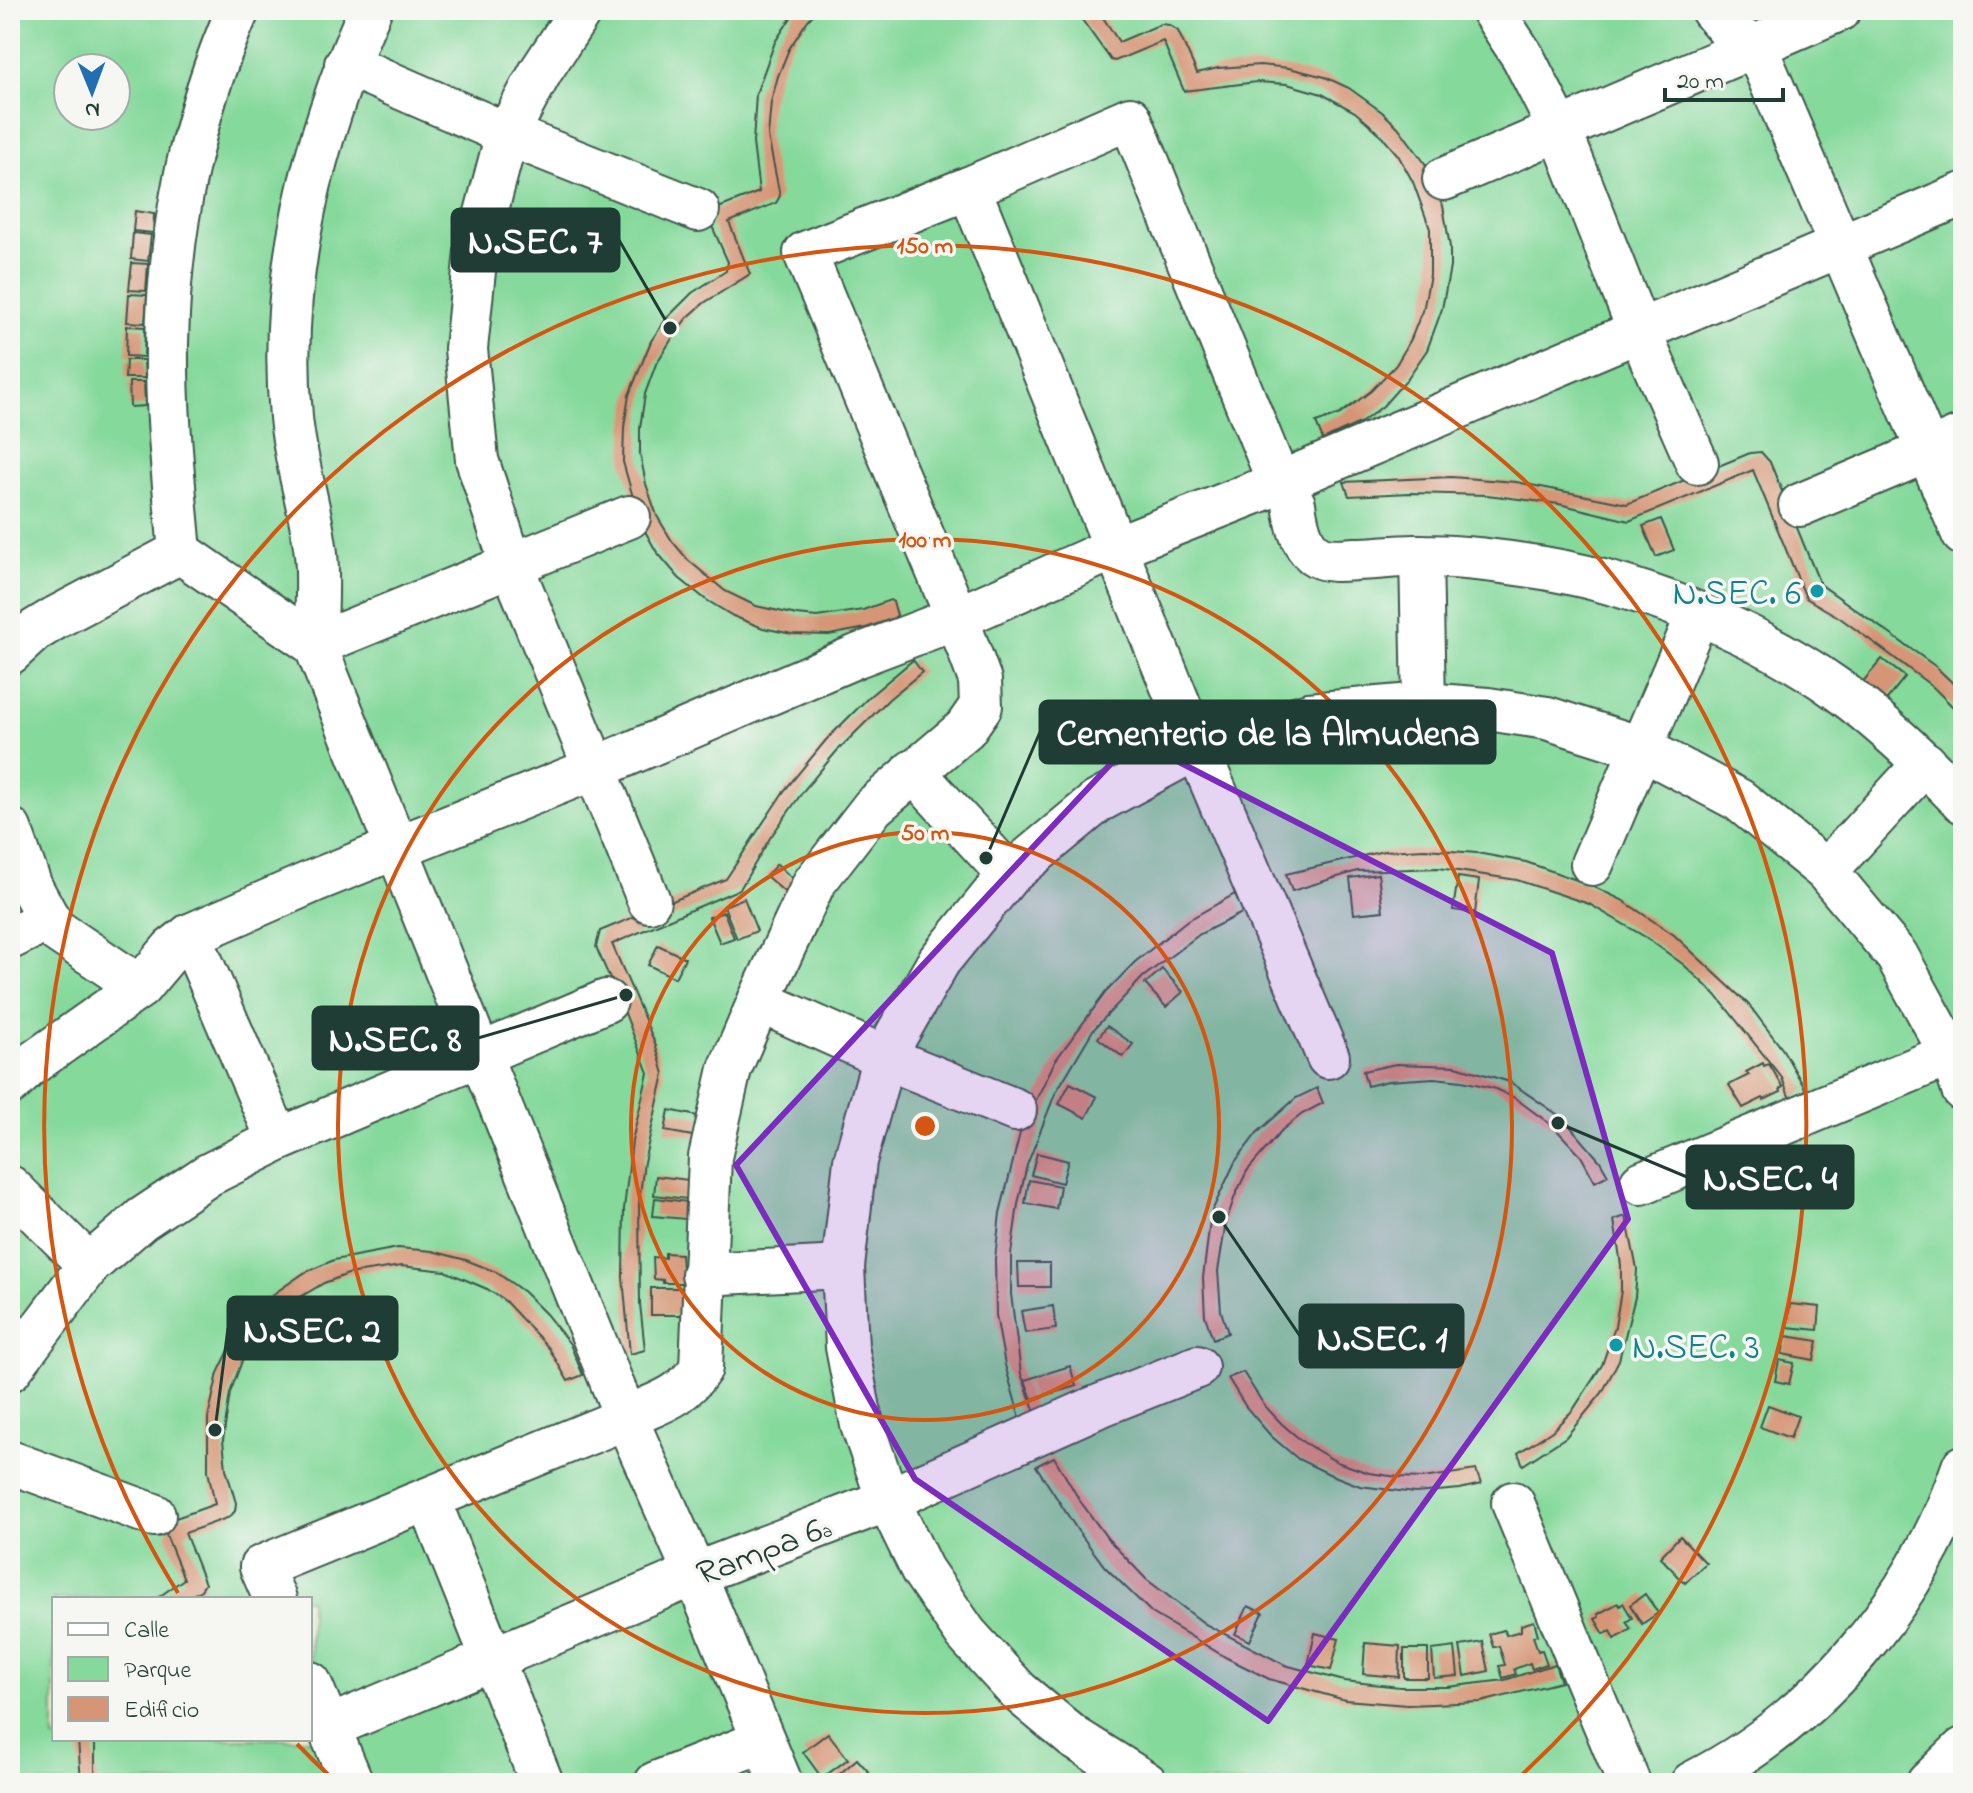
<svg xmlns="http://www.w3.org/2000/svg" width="1973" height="1793" viewBox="0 0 1973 1793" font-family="'Indie Flower',sans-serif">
  <rect width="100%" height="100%" fill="#f6f6f2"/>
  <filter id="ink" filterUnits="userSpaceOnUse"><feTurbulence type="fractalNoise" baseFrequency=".0125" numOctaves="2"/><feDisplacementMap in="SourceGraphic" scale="16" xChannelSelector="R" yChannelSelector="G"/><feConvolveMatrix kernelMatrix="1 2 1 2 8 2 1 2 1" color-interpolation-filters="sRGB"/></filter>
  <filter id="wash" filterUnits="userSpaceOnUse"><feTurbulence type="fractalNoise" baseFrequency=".006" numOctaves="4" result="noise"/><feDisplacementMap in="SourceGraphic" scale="32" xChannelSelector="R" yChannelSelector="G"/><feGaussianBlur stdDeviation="1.8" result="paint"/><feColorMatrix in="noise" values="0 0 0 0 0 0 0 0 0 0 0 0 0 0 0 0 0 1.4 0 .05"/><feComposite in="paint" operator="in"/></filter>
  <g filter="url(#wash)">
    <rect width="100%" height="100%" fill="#eae4c7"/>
    <!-- green -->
    <path fill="#85d99b" stroke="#528b68" stroke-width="2" fill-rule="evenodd" d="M10,10h1953v1773h-1953zM68,68h48v48h-48zM54,1599h256v140h-256z"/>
    <g id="blocks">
      <!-- building -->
      <g fill="#d59576">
        <path d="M796,10h21l-9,10 -19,29 -11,27 -7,26 -3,34 12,60 -4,7 -47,19 21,52 -46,29 -18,16 -13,18 -17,27 -11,30 -5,34v26l6,30 11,32 15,25 16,19 37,31 31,15 41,9 20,2 46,-7 27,-10 3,2 4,13 -3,3 -28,10 -37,7 -37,-1 -29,-6 -30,-12 -28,-17 -26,-21 -23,-27 -16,-29 -17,-60 1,-35 5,-32 22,-54 16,-23 25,-25 34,-22 2,-9 -17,-38 5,-15 43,-17 -6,-49 3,-49 19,-52z"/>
        <path d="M1075,10h23l21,32 42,-18 8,1 9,6 19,42 21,-5 42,-3 29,3 36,9 24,11 33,24 16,15 26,35 10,17 9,27 7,41v20l-8,42 -15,41 -20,29 -24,27 -21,16 -39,18 -7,-17 24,-9 31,-23 25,-26 15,-26 13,-33 6,-31v-46l-17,-47 -15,-27 -21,-24 -22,-19 -33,-18 -35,-10 -30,-2 -73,9 -21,-50 -48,20 -4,-1z"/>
        <path d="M135,211l19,3 -1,19 -20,-2z"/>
        <path d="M133,233l18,2 -3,26 -17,-2z"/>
        <path d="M132,263l16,1 -2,27 -17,-1z"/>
        <path d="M129,294l18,1 -2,28 -18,-1z"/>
        <path d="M127,326l18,1 -1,30 -18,-1z"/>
        <path d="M126,360h18l1,18h-20z"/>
        <path d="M129,382h15l1,24 -15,1z"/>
        <path d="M1761,452l9,10 50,122 115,82 28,27v24l-30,-30 -45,-34 -48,-35 -34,-20 -53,-128 -124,51 -70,-17 -72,-9 -77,-2 -61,3 -5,-14 107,-5 65,5 111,22 123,-51z"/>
        <path d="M1661,519l13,31 -18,7 -13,-31z"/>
        <path d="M1882,659l23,18 -21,26 -24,-18z"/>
        <path d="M913,660l9,12 -33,27 -53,53 -32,38 -34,48 -30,51 -128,55 43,99 9,31 -20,88 -5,41 1,101 5,46 -15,4 -7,-77 1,-68 8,-68 16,-68 -25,-65 -27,-61 4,-16 126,-52 58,-88 42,-51 44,-44z"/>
        <path d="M1425,849l52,4 49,9 62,22 34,16 52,35 75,70 34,45 23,40 -16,9 -8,-21 -66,-83 -32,-30 -37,-27 -58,-34 -72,-24 -78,-12 -82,3 -65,20 -6,-17 98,-23z"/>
        <path d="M777,864l21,20 -10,11 -22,-19z"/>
        <path d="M1378,874l5,37 -29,3 -4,-36z"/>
        <path d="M1458,877l21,3 -4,33 -22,-3z"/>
        <path d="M1235,894l9,18 -44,22 -57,43 -50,53 -38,64 -28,71 -9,39 -7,50v40l10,80 14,38 -15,6 -15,-53 -9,-50 -1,-56 5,-46 20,-80 35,-72 51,-69 29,-30 50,-40z"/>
        <path d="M744,898l13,33 -20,8 -13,-33z"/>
        <path d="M724,912l10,26 -14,5 -11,-26z"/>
        <path d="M658,945l27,13 -10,20 -27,-13z"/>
        <path d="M1162,969l21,23 -17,15 -21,-23z"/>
        <path d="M1107,1026l26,18 -10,13 -25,-19z"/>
        <path d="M1763,1063l1,3 5,-2 14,23 -3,2 1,3 -17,8 -1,-2 -20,10 -14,-23 20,-10 -3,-3z"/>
        <path d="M1396,1064l60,2 54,16 54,37 36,42 8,14 -13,7 -14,-26 -27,-29 -39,-29 -22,-10 -31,-7 -28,-3 -46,3 -21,5 -4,-15z"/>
        <path d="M1070,1083l27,14 -11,21 -27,-14z"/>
        <path d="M1317,1088l6,15 -21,11 -20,16 -35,41 -12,25 -9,26 -8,49 3,40 7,22 -15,6 -8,-23 -2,-38 8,-65 24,-51 22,-29 39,-35z"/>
        <path d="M669,1110l33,7 -4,20 -33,-6z"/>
        <path d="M1037,1153l31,8 -6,22 -31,-8z"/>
        <path d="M656,1176l33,4 -2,19 -33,-4z"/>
        <path d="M1029,1180l31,6 -4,23 -31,-6z"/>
        <path d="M655,1198l33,4 -2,17 -33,-3z"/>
        <path d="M1626,1216l11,53 -2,28 -16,63 -17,33 -36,44 -43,28 -5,-12 34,-22 21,-21 29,-45 13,-38 6,-36v-26l-7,-45z"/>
        <path d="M398,1248l34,3 34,9 30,12 28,20 22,22 24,30 13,31 -15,6 -19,-33 -44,-47 -18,-12 -42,-18 -44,-5 -53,8 -24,9 -27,16 -20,16 -35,46 -12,32 -7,47 3,29 10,34 -1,8 -5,6 -45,16 20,51 -4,6 -15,9h-30l28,-20 -18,-44 7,-16 42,-15 -7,-33v-53l10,-45 15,-31 42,-49 29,-20 30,-13z"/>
        <path d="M665,1253l16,1 2,29h-20v-3l-9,-1 -1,-22 12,1z"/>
        <path d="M1018,1263h32v24h-31z"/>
        <path d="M651,1288h32l1,27h-33z"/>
        <path d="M1790,1304l30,3 -2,23 -31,-3z"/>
        <path d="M1053,1306l3,23 -31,4 -4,-22z"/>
        <path d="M1786,1336l32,5 -4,19 -32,-6z"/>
        <path d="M1779,1360l15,3 -5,21 -14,-3z"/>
        <path d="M1070,1366l6,20 -44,13 -7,-19z"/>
        <path d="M1243,1372l21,33 18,19 21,18 34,20 32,11 29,4 25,1 53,-8 5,14 -21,5 -45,4 -55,-7 -31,-12 -31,-15 -27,-23 -25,-29 -18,-29z"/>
        <path d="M1768,1405l30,11 -8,22 -30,-11z"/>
        <path d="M1054,1457l26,44 28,38 38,40 59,45 80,41 59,16 56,6h47l58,-7 50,-16 6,18 -80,20 -74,3 -62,-5 -76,-21 -42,-21 -75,-45 -47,-46 -27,-36 -42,-65z"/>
        <path d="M1680,1536l26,27 -21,20 -25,-26z"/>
        <path d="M1645,1594l13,19 -16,11 -12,-19z"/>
        <path d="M1618,1603l2,3 3,-3 9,15 -6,4 5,7 -16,10 -4,-8 -7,3 -9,-15 4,-2 -1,-3z"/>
        <path d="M1248,1606l15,7 -13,28 -15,-7z"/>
        <path d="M1534,1621l4,14 -5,1 5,15 4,-1 5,14 -15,5 -2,-6 -16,6 2,5 -13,4 -4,-12 6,-1 -6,-19 -6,1 -4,-13 15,-4 2,5 15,-4v-6z"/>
        <path d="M1315,1633l24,6 -8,31 -23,-5z"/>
        <path d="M1483,1642l6,29 -24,5 -5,-30z"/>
        <path d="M1365,1643l35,3 -1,31 -36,-3z"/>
        <path d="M1455,1647l3,29 -24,2 -2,-28z"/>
        <rect x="1404" y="1649" width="24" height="29"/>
        <path d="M828,1733l20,26 -26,19 -19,-26z"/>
        <path d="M78,1739h17v30l3,14h-17z"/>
        <path d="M857,1759l19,21 -4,3h-43z"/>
      </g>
    </g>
  </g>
  <g filter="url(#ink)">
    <use href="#blocks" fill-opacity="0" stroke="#3d564a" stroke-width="2"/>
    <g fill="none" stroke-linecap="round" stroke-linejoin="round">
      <!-- minor casing -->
      <g stroke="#3d564a" stroke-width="46">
        <g id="minor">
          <path d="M370,10c-57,129 -92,265 -79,407 4,46 20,91 25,137 3,31 0,61 -1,91l311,773 69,156 86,209"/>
          <path d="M581,10l-40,61 -34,63 -31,117 -10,98 11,111 35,106 137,335"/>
          <path d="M1492,10l31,47 37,73 79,201 58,132"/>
          <path d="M1712,10l23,27 20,8 208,489"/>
          <path d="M346,64l161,70 191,76"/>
          <path d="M1444,179l395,-169"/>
          <path d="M969,188l228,560 131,309"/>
          <path d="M1294,504c2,15 6,39 20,50 11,8 28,6 41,5 22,0 44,-4 66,-3 34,0 70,4 103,9 104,14 228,63 313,124 45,33 87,73 126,113"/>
          <path d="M1800,505l163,-69"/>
          <path d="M180,552c-6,-69 -14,-138 -13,-208 2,-112 25,-231 71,-334"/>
          <path d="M180,552l135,93"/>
          <path d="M1421,556l3,148"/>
          <path d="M315,645l314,-128"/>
          <path d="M10,653l24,-22 23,-14 123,-65"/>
          <path d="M913,771l96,104"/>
          <path d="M10,829l21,58 23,42 86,58"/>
          <path d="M1592,864l106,-250"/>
          <path d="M1826,871l99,-108"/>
          <path d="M190,935l88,205"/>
          <path d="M10,938l39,-19"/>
          <path d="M759,1001l125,56 131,53"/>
          <path d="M10,1084l20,-19 110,-78 32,-38 18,-14 126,-55 280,-112 261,-112 100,-38 160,-71 162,-64 684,-289"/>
          <path d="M1641,1183l322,-134"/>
          <path d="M10,1187l79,78"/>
          <path d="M703,1274l140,-7"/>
          <path d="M10,1370l79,-105 53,-46 66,-44 70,-35 328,-139"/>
          <path d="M10,1462l144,53"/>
          <path d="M429,1500l113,283"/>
          <path d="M1513,1503l116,280"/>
          <path d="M275,1599l-14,-32 365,-149c31,-16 54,-18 75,-50l9,-211 20,-88 29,-68 55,-118 59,-76 92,-78 16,-23 -1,-26 -23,-62 -152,-365 164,-65 161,-70 149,365"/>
          <path d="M310,1683l42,100"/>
          <path d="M329,1727l366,-153 193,-74 206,-92 103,-41"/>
          <path d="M656,1783l107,-42"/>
          <path d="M1146,1783l-73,-46 -55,-46 -52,-57 -44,-64 -34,-70 -26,-75 -15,-78 -4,-80 12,-106 29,-104 55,-96 70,-86 88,-73 100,-54 112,-34 115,-10 64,5 59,9 94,30 98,52 87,71 71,85 54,98 12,36"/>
          <path d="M1692,1783c126,-63 226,-183 271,-316"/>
          <path d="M1928,1783l35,-34"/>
        </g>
      </g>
      <!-- minor -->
      <use href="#minor" stroke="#fff" stroke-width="42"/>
    </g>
  </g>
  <!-- marked area -->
  <path fill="#7b2cbf" fill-opacity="0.2" stroke="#7b2cbf" stroke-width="6" stroke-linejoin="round" d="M1134,739l418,214 76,266 -360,502 -353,-242 -179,-314z"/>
  <!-- distance rings -->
  <g fill="none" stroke="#d45610" stroke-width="4">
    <circle cx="925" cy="1126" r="294"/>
    <circle cx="925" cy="1126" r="587"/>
    <path d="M335 1781A881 881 0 0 1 297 1744M178 1593A881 881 0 1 1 1515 1781"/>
  </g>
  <!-- markers -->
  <g fill="#0f9aa8" stroke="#f6f6f2" stroke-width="3">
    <circle cx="1817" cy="591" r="8"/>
    <circle cx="1616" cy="1345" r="8"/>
  </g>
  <g text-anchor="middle" stroke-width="7" stroke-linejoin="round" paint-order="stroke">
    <!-- culture labels -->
    <g font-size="36" fill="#0d838f" stroke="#f6f6f2" text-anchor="end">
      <text x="1801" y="604">N.SEC. 6</text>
      <text x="1632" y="1358" text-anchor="start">N.SEC. 3</text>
    </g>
    <!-- street labels -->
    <g font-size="36" fill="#1f3d34" stroke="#f6f6f2">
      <text transform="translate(763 1548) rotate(-21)" y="13">Rampa 6ª</text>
    </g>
  </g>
  <circle cx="925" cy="1126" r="12" fill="#d45610" stroke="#f6f6f2" stroke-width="4"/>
  <g font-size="24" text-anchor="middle" font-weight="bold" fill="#d45610" stroke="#f6f6f2" stroke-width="7" stroke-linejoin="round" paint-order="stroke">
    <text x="925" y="253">150 m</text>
    <text x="925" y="547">100 m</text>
    <text x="925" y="840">50 m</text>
  </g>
  <!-- callouts -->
  <path fill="none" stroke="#1f3d34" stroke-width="3" d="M670 328L619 240M986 858L1040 732M626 995L478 1038M1558 1123L1687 1177M215 1430L228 1328M1219 1217L1300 1336"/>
  <g fill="#1f3d34" stroke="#f6f6f2" stroke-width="3">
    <circle cx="670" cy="328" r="8"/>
    <circle cx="986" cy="858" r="8"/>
    <circle cx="626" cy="995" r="8"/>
    <circle cx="1558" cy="1123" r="8"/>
    <circle cx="215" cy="1430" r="8"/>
    <circle cx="1219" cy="1217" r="8"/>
  </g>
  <g fill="#1f3d34" stroke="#1f3d34" stroke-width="3">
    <rect x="452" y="209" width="167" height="62" rx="8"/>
    <rect x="1040" y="701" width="455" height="62" rx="8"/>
    <rect x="313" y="1007" width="165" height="62" rx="8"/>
    <rect x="1687" y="1146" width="166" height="62" rx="8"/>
    <rect x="228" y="1297" width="169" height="62" rx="8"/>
    <rect x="1300" y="1305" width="163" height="62" rx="8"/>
  </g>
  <g font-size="38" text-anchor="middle" font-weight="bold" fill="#fff">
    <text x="535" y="253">N.SEC. 7</text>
    <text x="1268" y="745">Cementerio de la Almudena</text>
    <text x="395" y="1051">N.SEC. 8</text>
    <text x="1770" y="1190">N.SEC. 4</text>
    <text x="312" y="1342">N.SEC. 2</text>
    <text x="1382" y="1350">N.SEC. 1</text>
  </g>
  <!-- margin -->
  <rect width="1973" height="1793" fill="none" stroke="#f6f6f2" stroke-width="40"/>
  <!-- legend -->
  <rect x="52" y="1597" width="260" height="144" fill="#f6f6f2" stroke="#a0aca6" stroke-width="2"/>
  <rect x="68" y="1623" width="40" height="12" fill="#ffffff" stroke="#a0aca6" stroke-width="2"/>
  <text x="124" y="1637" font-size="24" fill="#1f3d34">Calle</text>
  <rect x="68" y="1657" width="40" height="24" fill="#85d99b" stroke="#a0aca6" stroke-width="2"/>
  <text x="124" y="1677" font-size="24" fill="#1f3d34">Parque</text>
  <rect x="68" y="1697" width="40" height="24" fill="#d59576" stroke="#a0aca6" stroke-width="2"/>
  <text x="124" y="1717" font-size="24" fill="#1f3d34">Edificio</text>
  <!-- north arrow -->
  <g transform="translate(92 92) rotate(179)"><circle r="38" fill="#f6f6f2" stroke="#a0aca6" stroke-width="2"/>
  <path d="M0-6L14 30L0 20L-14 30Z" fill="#1f6fb2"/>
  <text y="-12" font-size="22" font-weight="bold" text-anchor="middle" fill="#1f3d34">N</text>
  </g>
  <!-- scale -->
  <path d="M1665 88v12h118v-12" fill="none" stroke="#1f3d34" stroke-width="4"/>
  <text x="1677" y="88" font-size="24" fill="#1f3d34" stroke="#f6f6f2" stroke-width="6" paint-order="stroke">20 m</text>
</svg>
